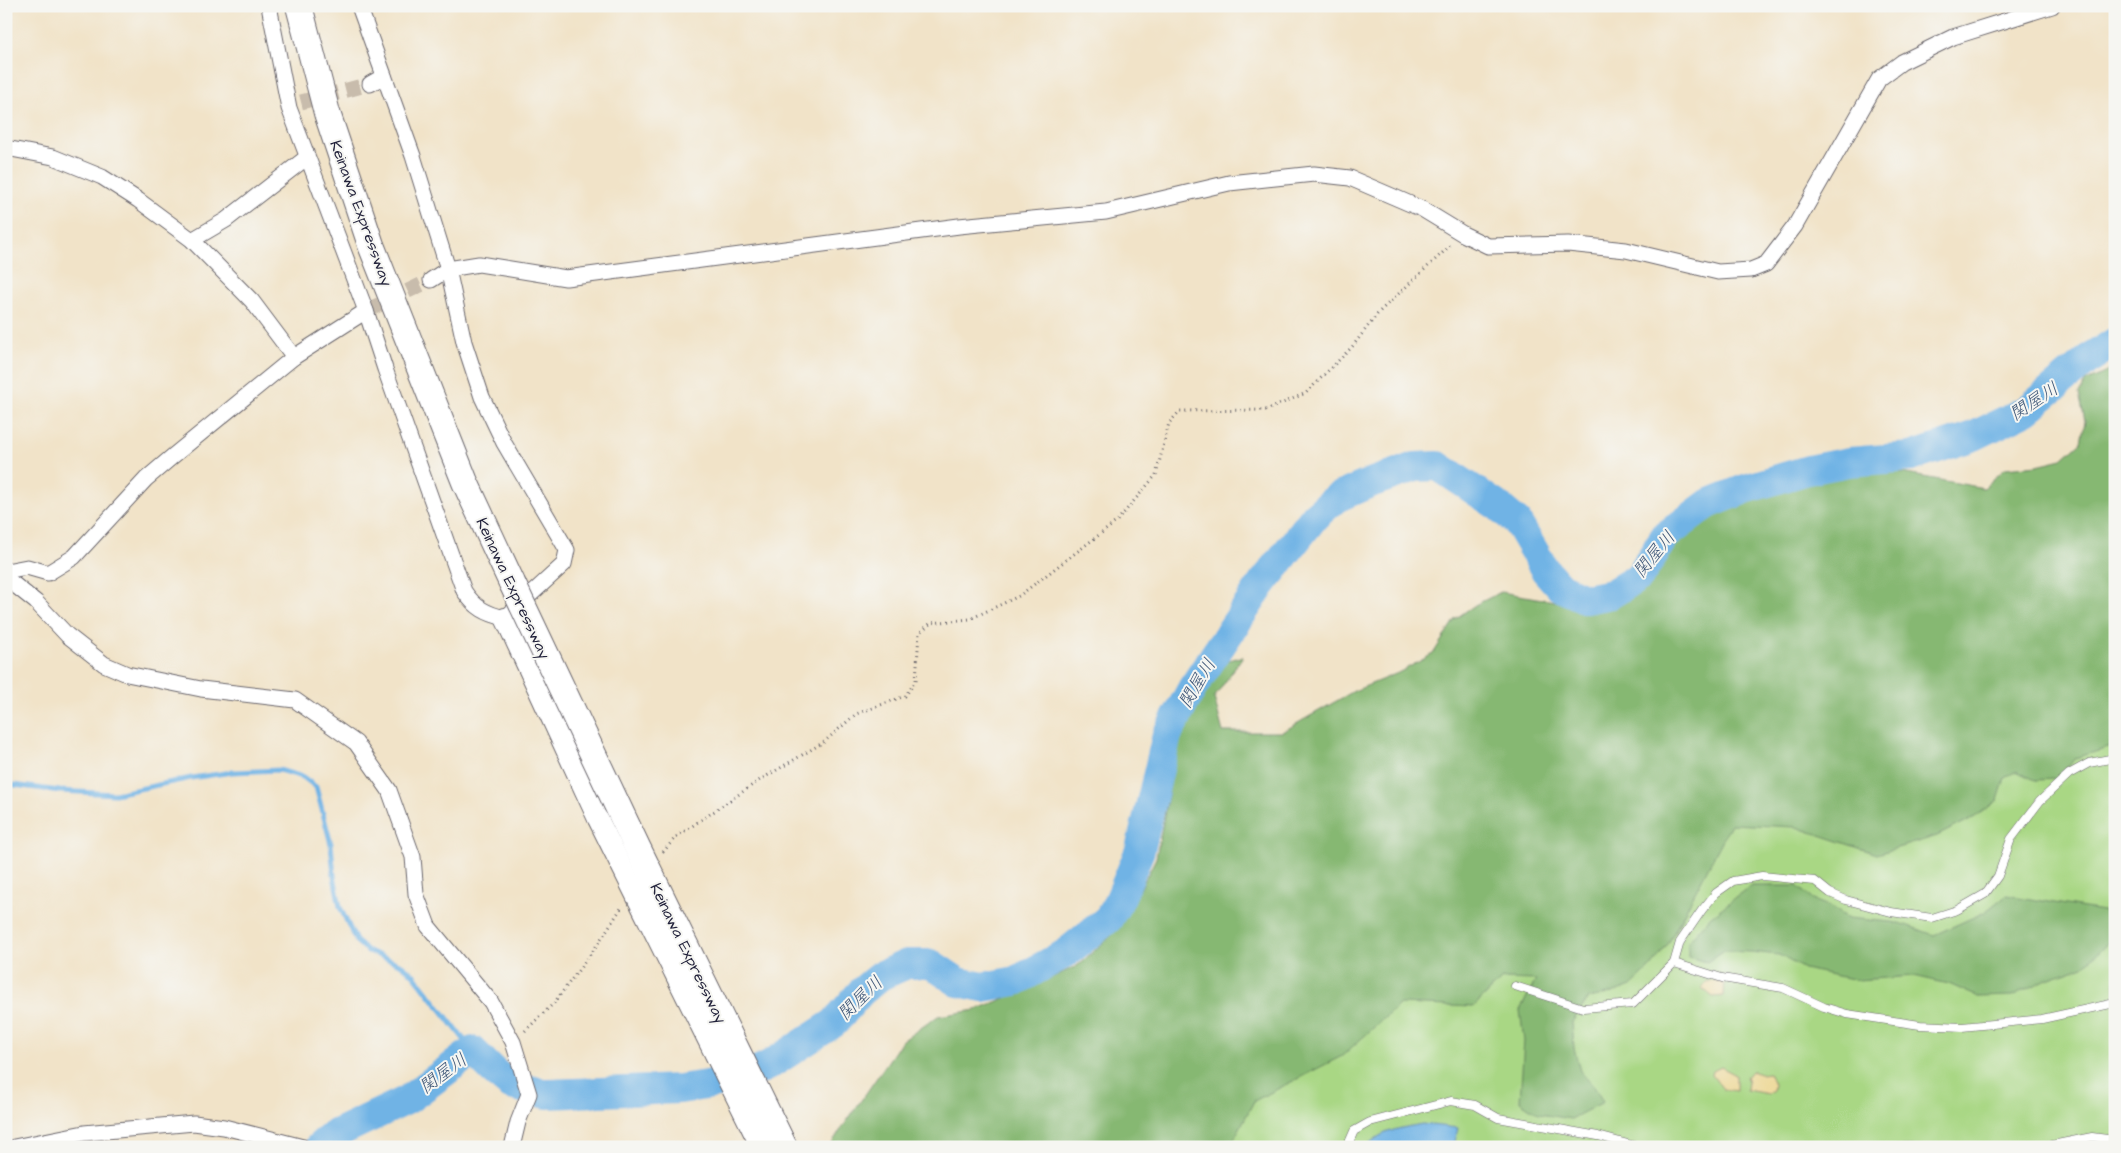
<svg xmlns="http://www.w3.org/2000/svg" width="2121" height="1153" viewBox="0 0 2121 1153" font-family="'Architects Daughter','Klee One',sans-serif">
  <rect width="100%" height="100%" fill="#f6f6f2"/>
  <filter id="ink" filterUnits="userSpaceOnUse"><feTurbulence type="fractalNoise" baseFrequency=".02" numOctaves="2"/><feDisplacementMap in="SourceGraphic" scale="10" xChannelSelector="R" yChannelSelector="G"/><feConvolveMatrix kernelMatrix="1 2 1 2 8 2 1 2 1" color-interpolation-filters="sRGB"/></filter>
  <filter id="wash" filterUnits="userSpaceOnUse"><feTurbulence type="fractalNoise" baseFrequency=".0096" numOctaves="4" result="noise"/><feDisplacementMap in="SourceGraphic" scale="20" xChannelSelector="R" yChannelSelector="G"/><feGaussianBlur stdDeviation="1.12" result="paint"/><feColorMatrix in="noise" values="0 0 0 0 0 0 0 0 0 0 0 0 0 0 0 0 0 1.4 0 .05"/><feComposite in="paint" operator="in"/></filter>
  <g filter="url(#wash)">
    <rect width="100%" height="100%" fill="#f1e3c8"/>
    <!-- green -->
    <path fill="#a9d784" stroke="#667c60" d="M2115,677v470h-893l25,-54 170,-122 56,36 49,-47 209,-163z"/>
    <!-- forest -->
    <g fill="#86b872" stroke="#546d56">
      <path d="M2115,368v378l-40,12 -16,21 -24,1 -19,-9 -11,7 -7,22 -23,17 -38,19 -60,18 -81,-27 -65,-3 -63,120 -17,23 -20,19 -19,7 -23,5 -17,24 2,26 6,23 15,17 8,14 -32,17 -32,-5 -19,-13 4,-60 -4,-31 16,-30 -34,-1 -29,28 -73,-3 -58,52 -88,45 -24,46h-401l73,-106 36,-25 38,-6 46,-19 55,-25 36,-32 19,-29 24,-47 22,-116 23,-48 18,-31 24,-7 -29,42 9,34h59l72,-41 44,-18 35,-19 22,-35 20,-14 26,-13 71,12 39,1 27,-18 42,-50 15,-14 20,-11 38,-13 52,-17 80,-12 99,18 21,-20 32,-3 25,-6 19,-17 4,-21 -6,-27 6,-12z"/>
      <path d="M1751,886h46l16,14 18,7 17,11 52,5 34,12 51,-23 21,-17 109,18v27l-3,-1 -28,27 -37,13 -34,17 -35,1 -29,-13 -35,-8 -57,4 -53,-11 -25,-14 -28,-3 -28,-1 -16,11 -19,-5v-15l22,-25z"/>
    </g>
    <!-- sand -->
    <g fill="#eeda9e" stroke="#887e6c">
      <path d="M1710,981l15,2 -1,13 -11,1 -11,-9 4,-6z"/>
      <path d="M1721,1067l15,8v16l-13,-2 -11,-14 1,-4z"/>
      <path d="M1751,1071l9,3 9,-1 5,11 -1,6 -5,4 -21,-4 1,-9 -2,-4z"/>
    </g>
    <!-- water -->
    <path fill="#70b3e5" stroke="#496a90" d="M1422,1124l36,4 -4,19h-87c13,-17 35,-19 55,-23z"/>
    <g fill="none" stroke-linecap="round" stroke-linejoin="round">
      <!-- stream -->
      <path stroke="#70b3e5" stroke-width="5" d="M6,784l54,7 55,3 76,-16 42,-6 46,-2 24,7 13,10 15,57 3,32 6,31 16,34 12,10 34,14 12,10 59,76"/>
      <!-- river -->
      <path stroke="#70b3e5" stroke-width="30" d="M319,1147l12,-11 76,-36 66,-49 20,20 17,14 37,9 133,-5 59,-9 32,-16 63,-41 27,-31 19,-16 27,-12h24l27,18 25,5 33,-6 50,-28 42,-34 12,-20 20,-49 27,-115 26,-48 69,-103 53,-68 21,-18 34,-15 45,-16 23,-1 60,40 19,16 28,48 15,17 26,12 25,-5 28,-17 26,-41 43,-32 37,-15 63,-19 41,-8 62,-5 63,-21 53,-26 62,-51 26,-17"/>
    </g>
  </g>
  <g filter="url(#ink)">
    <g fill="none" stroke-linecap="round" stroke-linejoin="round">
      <!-- street-tunnel -->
      <g stroke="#c8bcac" stroke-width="15" stroke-dasharray="15 8" stroke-linecap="butt">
        <path d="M301,102l69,-18"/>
        <path d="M366,311l65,-31"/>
      </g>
      <!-- lane casing -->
      <g stroke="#6a666c" stroke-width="9">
        <g id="lane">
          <path d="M2115,758l-26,5 -20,11 -29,27 -29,38 -13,37 -13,18 -28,16 -25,8 -41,-6 -45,-12 -16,-7 -15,-12 -53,-5 -29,5 -17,12 -14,17 -22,32 -6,21 48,15 61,10 41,19 23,7 73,11 42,2 80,-8 73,-16"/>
          <path d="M1515,986l68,22 50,-4 41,-41"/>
          <path d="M1347,1147l7,-16 16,-9 81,-21 24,4 23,13 100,18 41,11"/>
          <path d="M2042,1147l50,-10 23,3"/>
        </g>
      </g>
      <!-- street casing -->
      <g stroke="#6a666c" stroke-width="17">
        <g id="street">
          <path d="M269,6l20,102 77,203 19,58 79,222c11,17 23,23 41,27l59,-54 3,-14 -63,-107 -22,-46 -18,-55 -16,-73 -35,-113 -54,-150"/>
          <path d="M370,84l14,-8"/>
          <path d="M6,148l47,9 49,20 36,23 54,40 60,61 42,56"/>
          <path d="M192,240l34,-20 80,-62"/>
          <path d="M431,280l17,-11 31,-5 87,14 393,-52 147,-14 123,-29 85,-9 36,4 72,31 41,25 25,12 80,-2 58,6 92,22 33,-2 15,-6 29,-38 84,-147 23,-17 51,-25 99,-31"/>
          <path d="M6,571l21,-4 21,6 26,-16 72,-78 27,-23 121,-99 72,-46"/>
          <path d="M6,578l30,24 31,33 37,29 23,10 74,15 94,11 61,43 33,47 24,67 3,37 12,32 63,76 22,40 16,52 -11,28 -6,25"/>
          <path d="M14,1147l70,-14 110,-10 30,4 79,20"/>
        </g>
      </g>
      <!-- secondary casing -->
      <g stroke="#6a666c" stroke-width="22">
        <path id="secondary" d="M505,618l93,201"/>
      </g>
      <!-- highway casing -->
      <g stroke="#6a666c" stroke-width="28">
        <path id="highway" d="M299,6l28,107 44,132 94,237 47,101"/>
      </g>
      <!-- path -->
      <g stroke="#6a666c" stroke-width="3" stroke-dasharray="1 4" stroke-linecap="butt">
        <path d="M663,852l13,-15 84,-57 64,-38 32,-28 49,-18 11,-15 3,-48 12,-10 39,-4 49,-23 97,-74 40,-47 13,-52 11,-12 87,-1 39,-17 46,-46 27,-35 73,-68"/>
        <path d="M525,1031l29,-28 41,-55 27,-41"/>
      </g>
      <!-- lane -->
      <use href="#lane" stroke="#fff" stroke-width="8"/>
      <!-- street -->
      <use href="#street" stroke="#fff" stroke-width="15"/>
      <!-- secondary -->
      <use href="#secondary" stroke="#fff" stroke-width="20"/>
      <!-- highway -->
      <use href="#highway" stroke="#fff" stroke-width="26"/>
      <!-- secondary-bridge casing -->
      <g stroke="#6a666c" stroke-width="22" stroke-linecap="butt">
        <path id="secondary-bridge" d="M598,819l163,328"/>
      </g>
      <!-- highway-bridge casing -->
      <g stroke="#6a666c" stroke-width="28" stroke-linecap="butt">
        <path id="highway-bridge" d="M512,583l125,264 147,300"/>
      </g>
      <!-- secondary-bridge -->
      <use href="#secondary-bridge" stroke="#fff" stroke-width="20"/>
      <!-- highway-bridge -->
      <use href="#highway-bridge" stroke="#fff" stroke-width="26"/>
    </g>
  </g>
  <g text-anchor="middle" stroke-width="4" stroke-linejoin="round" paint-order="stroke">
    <!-- street labels -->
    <g font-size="16" fill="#22223b" stroke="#f6f6f2">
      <text transform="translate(362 213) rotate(70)" y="6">Keinawa Expressway</text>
      <text transform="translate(514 588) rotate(65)" y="6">Keinawa Expressway</text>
      <text transform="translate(689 953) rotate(64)" y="6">Keinawa Expressway</text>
    </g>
    <!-- water labels -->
    <g font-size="18" font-style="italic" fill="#3d5576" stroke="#f6f6f2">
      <text transform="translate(2034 401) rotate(-33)" y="6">関屋川</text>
      <text transform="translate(1654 554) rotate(-50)" y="6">関屋川</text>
      <text transform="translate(1197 683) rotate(-59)" y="6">関屋川</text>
      <text transform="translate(860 998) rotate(-44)" y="6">関屋川</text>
      <text transform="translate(443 1073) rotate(-36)" y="6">関屋川</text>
    </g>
  </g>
  <!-- margin -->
  <rect width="2121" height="1153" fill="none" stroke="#f6f6f2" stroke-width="25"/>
</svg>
